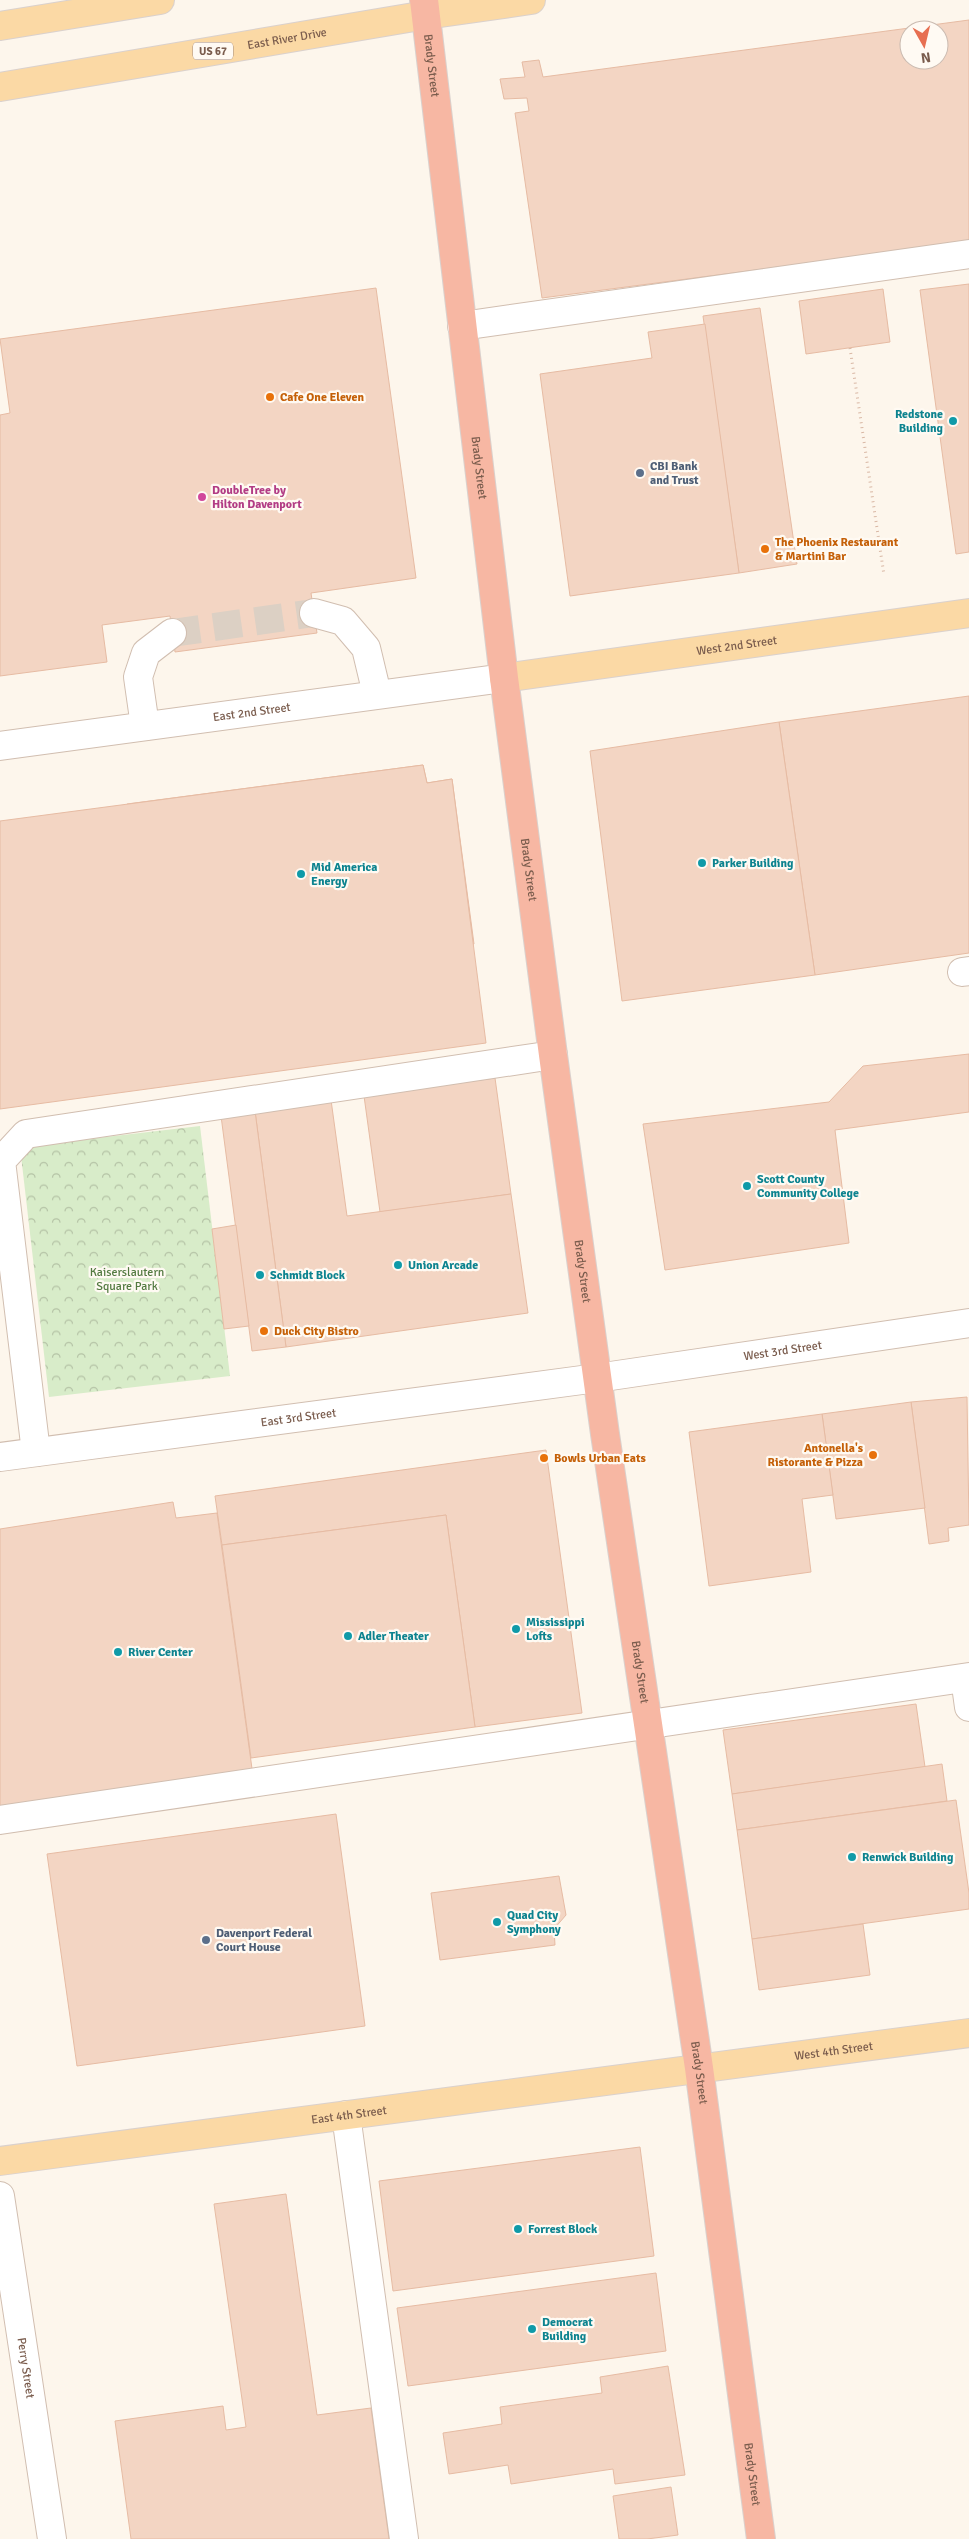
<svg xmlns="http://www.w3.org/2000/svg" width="969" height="2539" viewBox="0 0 969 2539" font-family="Signika,sans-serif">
  <defs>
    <pattern id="park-crowns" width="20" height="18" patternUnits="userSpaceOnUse" patternTransform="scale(1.25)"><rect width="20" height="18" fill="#d8ecc9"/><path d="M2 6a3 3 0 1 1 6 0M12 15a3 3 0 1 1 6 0" fill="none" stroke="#b4c2a5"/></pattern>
  </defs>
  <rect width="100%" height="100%" fill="#fdf6ec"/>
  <!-- park -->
  <path fill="url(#park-crowns)" d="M200,1126l30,250 -181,21 -29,-250z"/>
  <!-- building -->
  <g fill="#f3d5c3" stroke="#e6bba3" fill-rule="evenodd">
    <path d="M969,20v222l-427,56 -27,-185 14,-2 -2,-13 -23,1 -4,-20 25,-2 -3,-15 17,-2 4,17zM909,30h30v30h-30z"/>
    <path d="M969,284v268l-13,2 -36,-264z"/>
    <path d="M376,288l40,290 -105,15 6,40 -142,19 -5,-36 -68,9 5,37 -107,14v-261l10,-2 -10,-74z"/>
    <path d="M883,289l7,53 -84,12 -7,-53z"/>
    <path d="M760,308l37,256 -58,9 -36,-257z"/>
    <path d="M705,324l34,249 -169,23 -30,-222 112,-16 -4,-26z"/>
    <path d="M969,696v257l-154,22 -36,-253z"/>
    <path d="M779,722l36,253 -193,26 -32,-250z"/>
    <path d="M423,765l4,18 25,-4 22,165 -319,46 -28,-186z"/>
    <path d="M423,765l4,18 25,-4 34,264 -486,66v-288z"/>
    <path d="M969,1054v58l-134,18 14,113 -184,27 -22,-146 186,-22 34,-36z"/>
    <path d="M495,1078l16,116 -131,18 -16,-116z"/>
    <path d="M331,1100l16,116 164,-22 17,119 -242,34 -31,-236z"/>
    <path d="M255,1111l31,236 -34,4 -31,-235z"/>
    <path d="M236,1225l13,101 -25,3 -12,-100z"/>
    <path d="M967,1397l2,128 -21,3 1,13 -20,3 -18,-142z"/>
    <path d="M911,1402l14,106 -89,11 -14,-105z"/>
    <path d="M822,1414l11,81 -31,4 9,73 -102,14 -20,-154z"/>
    <path d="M546,1450l36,263 -107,14 -29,-212 -224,30 -7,-49z"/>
    <path d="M173,1502l3,16 41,-5 36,263 -253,35v-282z"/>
    <path d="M446,1515l29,212 -224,31 -29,-213z"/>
    <path d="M916,1704l9,63 -193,27 -9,-64z"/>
    <path d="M942,1764l5,37 -210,29 -5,-36z"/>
    <path d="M956,1800l13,93v16l-217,30 -15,-109z"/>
    <path d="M336,1814l29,212 -288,40 -30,-212z"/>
    <path d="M559,1876l7,39 -12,14 1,16 -115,15 -9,-67z"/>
    <path d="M863,1924l7,51 -111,15 -7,-51z"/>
    <path d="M640,2147l14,109 -261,35 -14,-110z"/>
    <path d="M286,2194l31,221 54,-7 18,131h-258l-16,-118 108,-15 3,24 20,-3 -32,-223z"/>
    <path d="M656,2273l10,78 -258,35 -11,-78z"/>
    <path d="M668,2366l17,109 -70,9 -2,-15 -102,15 -3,-19 -59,9 -6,-41 59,-9 -2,-17 102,-14 -2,-16z"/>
    <path d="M671,2487l7,48 -31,4h-28l-6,-43z"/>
  </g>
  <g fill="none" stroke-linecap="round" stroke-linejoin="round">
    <!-- minor-tunnel -->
    <path stroke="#dcd0c4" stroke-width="28" stroke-dasharray="28 14" stroke-linecap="butt" d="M172,633l142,-20"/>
    <!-- minor casing -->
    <g stroke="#d1beb0" stroke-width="30">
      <g id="minor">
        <path d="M462,326l507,-72"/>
        <path d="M314,613l29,8 23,27 11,46"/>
        <path d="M145,726l-7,-49 8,-24 26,-20"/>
        <path id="s1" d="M0,746l504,-68"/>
        <path d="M962,972l7,-1"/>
        <path d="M36,1452l-35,-291 25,-27 527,-79"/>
        <path id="s2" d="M0,1457l597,-79 372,-55"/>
        <path d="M965,1678l4,29"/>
        <path d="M0,1820l969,-143"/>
        <path d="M346,2115l58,424"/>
        <path id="s3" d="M0,2196l52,343"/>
      </g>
    </g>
    <!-- major casing -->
    <g stroke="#dad1cd" stroke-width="30">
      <g id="major">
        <path d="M0,26l160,-26"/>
        <path id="s4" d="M0,87l426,-72 105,-15"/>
        <path id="s5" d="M504,678l465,-65"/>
        <path id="s6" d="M0,2161l969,-128"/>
      </g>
    </g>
    <!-- highway casing -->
    <g stroke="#dad1cd" stroke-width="30">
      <g id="highway">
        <path id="s7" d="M424,0l80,678 49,377 52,379 94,634 62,471"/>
      </g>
    </g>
    <!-- path -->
    <path stroke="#d9b8a5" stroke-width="3" stroke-dasharray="1 4" stroke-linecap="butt" d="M850,348l34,227"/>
    <!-- minor -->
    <use href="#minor" stroke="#fff" stroke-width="28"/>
    <!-- major -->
    <use href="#major" stroke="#fbd9a5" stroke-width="28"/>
    <!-- highway -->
    <use href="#highway" stroke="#f7b7a3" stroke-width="28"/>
  </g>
  <!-- markers -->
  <g fill="#e8710a" stroke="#fffaf3" stroke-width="2">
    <circle cx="270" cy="397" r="5"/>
    <circle cx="765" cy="549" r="5"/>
    <circle cx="264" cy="1331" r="5"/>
    <circle cx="873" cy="1455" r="5"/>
    <circle cx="544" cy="1458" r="5"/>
  </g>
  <g fill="#0f9aa8" stroke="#fffaf3" stroke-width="2">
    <circle cx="953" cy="421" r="5"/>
    <circle cx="702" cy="863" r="5"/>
    <circle cx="301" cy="874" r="5"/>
    <circle cx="747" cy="1186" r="5"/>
    <circle cx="398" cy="1265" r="5"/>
    <circle cx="260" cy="1275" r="5"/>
    <circle cx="516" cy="1629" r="5"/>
    <circle cx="348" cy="1636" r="5"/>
    <circle cx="118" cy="1652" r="5"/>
    <circle cx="852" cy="1857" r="5"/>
    <circle cx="497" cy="1922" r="5"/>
    <circle cx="518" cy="2229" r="5"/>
    <circle cx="532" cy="2329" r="5"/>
  </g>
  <g fill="#5c6f8a" stroke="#fffaf3" stroke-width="2">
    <circle cx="640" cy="473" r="5"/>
    <circle cx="206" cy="1940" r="5"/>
  </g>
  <circle fill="#d1479c" stroke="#fffaf3" stroke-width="2" cx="202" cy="497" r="5"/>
  <g text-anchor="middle" stroke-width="4.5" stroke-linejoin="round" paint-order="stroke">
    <!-- shield labels -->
    <rect fill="#fffaf3" stroke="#a28b7f" stroke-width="1" x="193" y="42.5" width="40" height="17" rx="4"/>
    <g font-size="11" font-weight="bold" fill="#7a5c4d">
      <text x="213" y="55">US 67</text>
    </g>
    <!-- street labels -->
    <g font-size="12" fill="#7a5c4d" stroke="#fffaf3">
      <text dy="4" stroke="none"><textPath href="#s4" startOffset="291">East River Drive</textPath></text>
      <text dy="4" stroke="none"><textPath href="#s7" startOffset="66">Brady Street</textPath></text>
      <text dy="4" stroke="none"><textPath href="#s7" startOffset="471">Brady Street</textPath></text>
      <text dy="4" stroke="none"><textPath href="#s5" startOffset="235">West 2nd Street</textPath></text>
      <text dy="4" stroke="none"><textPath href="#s1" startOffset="254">East 2nd Street</textPath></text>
      <text dy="4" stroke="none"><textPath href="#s7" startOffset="876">Brady Street</textPath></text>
      <text dy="4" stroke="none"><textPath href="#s7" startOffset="1281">Brady Street</textPath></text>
      <text dy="4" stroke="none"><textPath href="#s2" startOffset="790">West 3rd Street</textPath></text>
      <text dy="4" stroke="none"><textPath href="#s2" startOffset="301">East 3rd Street</textPath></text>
      <text dy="4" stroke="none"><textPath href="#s7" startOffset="1686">Brady Street</textPath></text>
      <text dy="4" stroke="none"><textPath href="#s6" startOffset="841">West 4th Street</textPath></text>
      <text dy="4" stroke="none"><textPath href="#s7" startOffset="2091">Brady Street</textPath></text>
      <text dy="4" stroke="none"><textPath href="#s6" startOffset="352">East 4th Street</textPath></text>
      <text dy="4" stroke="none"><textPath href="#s3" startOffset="174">Perry Street</textPath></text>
      <text dy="4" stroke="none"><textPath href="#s7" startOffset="2496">Brady Street</textPath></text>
    </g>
    <!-- food labels -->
    <g font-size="12" font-weight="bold" fill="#c56008" stroke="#fffaf3" text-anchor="start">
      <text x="280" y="401">Cafe One Eleven</text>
      <text x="775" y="546">The Phoenix Restaurant<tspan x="775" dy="14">&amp; Martini Bar</tspan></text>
      <text x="274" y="1335">Duck City Bistro</text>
      <text x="863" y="1452" text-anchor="end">Antonella's<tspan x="863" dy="14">Ristorante &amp; Pizza</tspan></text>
      <text x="554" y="1462">Bowls Urban Eats</text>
    </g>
    <!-- culture labels -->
    <g font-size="12" font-weight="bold" fill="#0d838f" stroke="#fffaf3" text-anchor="start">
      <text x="943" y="418" text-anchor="end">Redstone<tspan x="943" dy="14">Building</tspan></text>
      <text x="712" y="867">Parker Building</text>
      <text x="311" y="871">Mid America<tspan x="311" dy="14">Energy</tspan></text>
      <text x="757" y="1183">Scott County<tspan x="757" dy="14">Community College</tspan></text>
      <text x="408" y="1269">Union Arcade</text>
      <text x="270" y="1279">Schmidt Block</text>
      <text x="526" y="1626">Mississippi<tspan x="526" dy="14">Lofts</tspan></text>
      <text x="358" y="1640">Adler Theater</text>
      <text x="128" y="1656">River Center</text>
      <text x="862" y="1861">Renwick Building</text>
      <text x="507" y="1919">Quad City<tspan x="507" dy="14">Symphony</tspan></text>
      <text x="528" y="2233">Forrest Block</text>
      <text x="542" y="2326">Democrat<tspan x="542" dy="14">Building</tspan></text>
    </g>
    <!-- service labels -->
    <g font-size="12" font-weight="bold" fill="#4e5e75" stroke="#fffaf3" text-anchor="start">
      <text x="650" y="470">CBI Bank<tspan x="650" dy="14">and Trust</tspan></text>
      <text x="216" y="1937">Davenport Federal<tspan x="216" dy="14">Court House</tspan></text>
    </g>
    <!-- hotel labels -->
    <g font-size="12" font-weight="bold" fill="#b23c85" stroke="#fffaf3" text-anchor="start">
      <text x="212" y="494">DoubleTree by<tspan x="212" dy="14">Hilton Davenport</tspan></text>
    </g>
    <!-- park labels -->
    <g font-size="12" fill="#537a41" stroke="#fffaf3">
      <text x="127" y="1276">Kaiserslautern<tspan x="127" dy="14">Square Park</tspan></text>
    </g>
  </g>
  <!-- north arrow -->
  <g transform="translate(924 45) rotate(172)"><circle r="24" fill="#fffaf3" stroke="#cabbb1"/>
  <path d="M0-4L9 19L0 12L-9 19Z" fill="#e76f51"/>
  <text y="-8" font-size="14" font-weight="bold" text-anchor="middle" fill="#7a5c4d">N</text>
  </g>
</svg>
